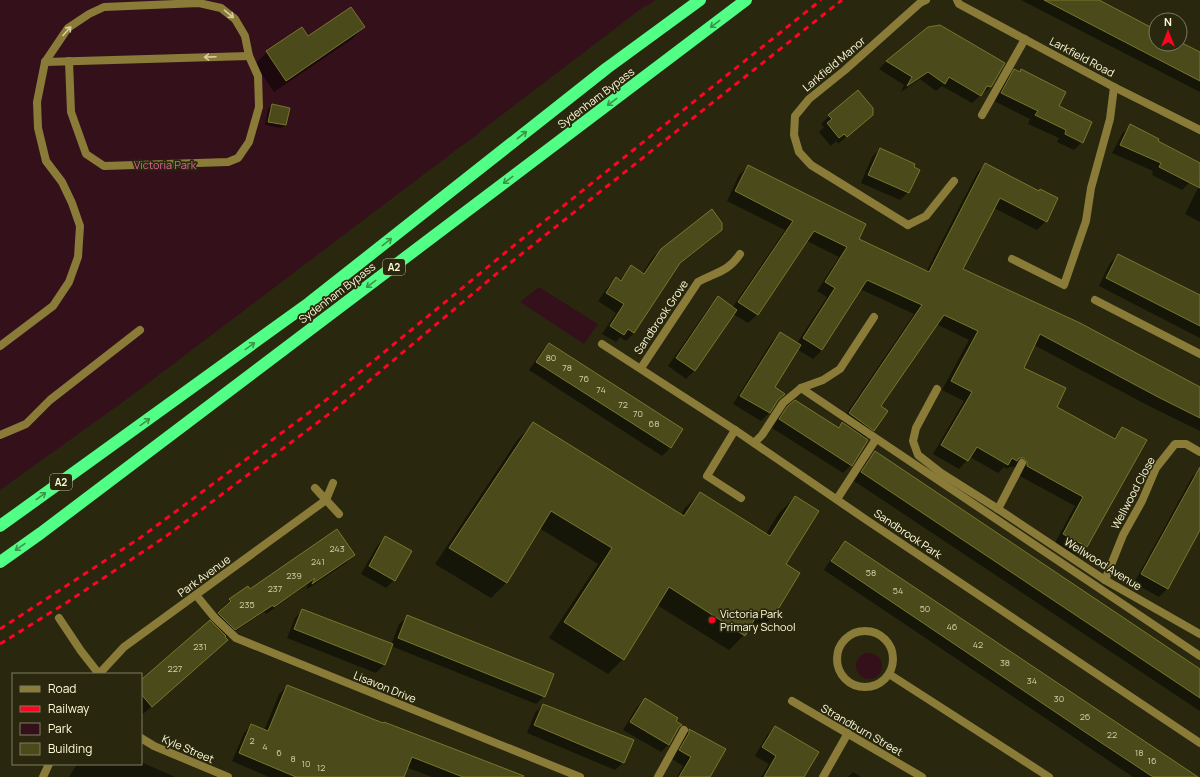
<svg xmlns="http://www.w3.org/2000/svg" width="1200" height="777" viewBox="0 0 1200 777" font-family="Manrope,sans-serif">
  <rect width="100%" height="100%" fill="#29280f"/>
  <!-- green -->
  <g fill="#34111a">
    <path d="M0,0h655l-8,6 -1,-1 -169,129v1l-17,12 -333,252 -127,91z"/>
    <path d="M539,287l59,37 -14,20 -64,-42z"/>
    <circle cx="869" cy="666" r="13"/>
  </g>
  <!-- shadow -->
  <g fill="#0007">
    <path d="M1021,0h76l59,30v14h24v-1l20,10v39z"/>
    <path d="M364,27l-12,12 -78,53 -19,-28 12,-12 40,-15z"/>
    <path d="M887,61l117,3 -14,23 -18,16 -30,-17 -6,5 -16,-12 -19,13 3,-7 -25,-16z"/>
    <path d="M1015,70l42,36 25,36 -8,8 -17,-8 2,-4 -31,-14 2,-5 -36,-18 12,-23z"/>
    <path d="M272,105l13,20 -4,3 -16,-3 3,-16z"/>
    <path d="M872,114l-34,30 -2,-3 -5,5 -12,-14 5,-5 -3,-3 8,-8z"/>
    <path d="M1130,126l26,15 34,41 -8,8 -30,-15 1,-4 -41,-18 10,-19z"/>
    <path d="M880,149l28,43 -8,8 -39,-17 11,-26z"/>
    <path d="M985,164l61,57 -9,9 -43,-22 -32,61 238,120v42l-51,-25 -115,-61 -11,24 33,39 57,31 10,-11 -36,119 -9,9 -23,-13 20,-37 -57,-31 1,-3 -4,-5h-5l-3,2 -3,-2 -6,6 -28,-16 -11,12 -26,-15 31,-53 -22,-11 27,-50 -33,-16 -56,82 -6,24 -9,9 -14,26 -8,8 -71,-45 7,-12 9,-9 50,22 4,-5 -2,-1 74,-109 -54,-25 -38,61 -9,9 -16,-10 -23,38 2,15 -7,11 -8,8 -28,-17 39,-63 8,-8 17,10 30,-46 -10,-6 22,-34 -32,-16 -50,74 -9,8 -15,-9 -39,57 -8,8 -18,-13 42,-60 8,-8 14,10 53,-78 -58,-29 12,-26 9,-9 109,74 69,32 51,-99z"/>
    <path d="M1200,184v38l-15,-8z"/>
    <path d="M721,230l-8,8 -37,28 -42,67 -8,8 -6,-4 -4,5 -14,-8 14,-21 -18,-12 10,-14 8,-8 3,2 12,-14 11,7 10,-16 9,-8z"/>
    <path d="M1118,255l82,42v41l-101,-52 11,-23z"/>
    <path d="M549,344l133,85 -12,19 -8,8 -133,-86 12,-18z"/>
    <path d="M533,424l148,91 4,-7 15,-15 66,41 13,-21 16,-16 -11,67 -10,52 -16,15 -8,-5 -6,9 -15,15 -72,-45 -34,54 -15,15 -59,-36 49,-74 -59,-36 -33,55 -15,15 -56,-34 83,-125z"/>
    <path d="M875,452l325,218v41l-346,-230 13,-21z"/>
    <path d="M1200,469v59l-33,61 -8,8 -25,-14 58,-106z"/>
    <path d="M385,538l9,42 -8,8 -25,-14 16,-28z"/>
    <path d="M845,542l351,235h-63l-309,-207 13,-20z"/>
    <path d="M354,555l-8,8 -40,27 2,-6 -42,30 -2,-2 -37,25 -2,-1 -7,12 -75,66 -2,-3v-29l69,-60 13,-13 -1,-1 8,-8 20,-9z"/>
    <path d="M303,610l88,35 8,-21 9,-8 136,80 -8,8 -145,-58 -7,19 -8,8 -89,-35 8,-20z"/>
    <path d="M287,686l232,91h-87l-77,-29 19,29h-105l-37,-16 12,-28 8,-8 12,6 15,-37z"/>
    <path d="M645,699l29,23 4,6 -9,16 -8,8 -38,-22 14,-23z"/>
    <path d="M543,705l81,57 -9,8 -88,-37 8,-20z"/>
    <path d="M775,727l27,50h-41l8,-13 -14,-8 12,-21z"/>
    <path d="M689,730l20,46 1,1h-33l6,-11 -11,-7 10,-21z"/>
    <path d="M141,762l34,15h-106l8,-13h64z"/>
    <path d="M853,772l8,5h-13z"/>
  </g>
  <!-- building -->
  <g fill="#4b4a1a" stroke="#78762b">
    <path d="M1044,0h55l40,21 17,9v14h24v-2l20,10v29z"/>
    <path d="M351,7l14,20 -79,54 -20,-30 36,-24 6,9z"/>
    <path d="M940,25l65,38 -14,24 -4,-1 -6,10 -32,-19 -4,7 -17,-12 -21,14 5,-9 -26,-16 42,-34z"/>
    <path d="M1014,69l6,3 1,-3 45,23 -7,14 33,16 -9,21 -18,-9 1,-4 -31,-15 3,-4 -37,-18z"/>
    <path d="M858,90l15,18v7l-26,22 -3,-3 -5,4 -12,-15 5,-4 -4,-4z"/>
    <path d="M272,104l18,4 -4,17 -18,-3z"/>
    <path d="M1130,124l29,15 -1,2 42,22v25l-41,-21 2,-4 -41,-18z"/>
    <path d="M880,148l35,16 -1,3 6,3 -11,23 -41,-18z"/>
    <path d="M985,163l54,28 1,-2 18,9 -11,24 -47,-24 -37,71 117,54 120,64v31l-42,-21 -118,-63 -16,34 42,20 -9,19 58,32 7,-12 25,13 -60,107 -24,-13 20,-37 -56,-31v-4l-3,-4h-5l-2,3 -5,-3 -4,7 -31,-18 -9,14 -27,-16 31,-53 -21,-11 27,-50 -34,-16 -63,91 7,5 -14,20 -25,-18 73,-108 -55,-25 -45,70 -19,-12 32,-50 -10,-6 22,-35 -33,-16 -56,84 -20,-13 55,-81 -58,-30 13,-26 118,59 -7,15 70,33z"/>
    <path d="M712,209l10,14v7l-42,33 -46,70 -6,-4 -4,6 -14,-9 14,-22 -18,-11 10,-16 5,4 10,-16 13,9 17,-25z"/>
    <path d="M1118,254l82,41v31l-94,-48z"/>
    <path d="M718,296l19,14 -42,61 -19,-13z"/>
    <path d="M780,332l21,13 -26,42 10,7 -7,6 -8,13 -30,-17z"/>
    <path d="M549,343l134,86 -12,19 -135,-86z"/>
    <path d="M795,400l44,28 3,-6 26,18 -16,26 -73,-47 8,-12z"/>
    <path d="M533,422l151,94 16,-24 70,44 25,-40 24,15 -33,53 14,9 -26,43 -13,-8 -16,28 -76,-49 -45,73 -60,-38 48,-74 -61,-37 -44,72 -58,-35z"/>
    <path d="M875,451l325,218v29l-339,-226z"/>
    <path d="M1200,467v63l-32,59 -27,-15z"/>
    <path d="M337,529l18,26 -43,29 3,-6 -41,29 -1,-2 -38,25 -17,-17 13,-12 -2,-2 19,-13 2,3z"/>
    <path d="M385,536l27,15 -17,30 -26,-15z"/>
    <path d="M845,541l120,80 233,156h-45l-68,-45 -254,-171z"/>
    <path d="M302,609l91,35 -8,21 -91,-36z"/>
    <path d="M407,615l147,59 -9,23 -147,-59z"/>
    <path d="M210,620l16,16 -1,1 3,3 -76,67 -11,-13v-14z"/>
    <path d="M287,685l96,38 1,-1 91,35 49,19 -1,1h-60l-51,-20 -8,20h-108l-57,-24 12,-29 17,7z"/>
    <path d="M645,698l33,20 -2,3 6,4 -3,2 -10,18 -39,-23z"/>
    <path d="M543,704l91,36 -10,23 -90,-38z"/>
    <path d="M775,726l44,26 -15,25h-40l12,-21 -14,-9z"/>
    <path d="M689,729l37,20 -16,28h-31l12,-20 -12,-7 10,-17z"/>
  </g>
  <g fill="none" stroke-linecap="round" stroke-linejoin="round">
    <!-- lane -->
    <g stroke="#8a7b38" stroke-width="8">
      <path d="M45,62l204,-6"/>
      <path d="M982,115l43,-76"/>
      <path d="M908,225l18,-9 28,-35"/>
      <path d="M1012,259l52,26 22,-64 5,-33 19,-69 4,-32"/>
      <path d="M0,346l53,-40 16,-24 9,-25 2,-31 -8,-23 -10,-21 -16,-21 -8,-33 -1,-26 8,-40 23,-34 21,-14 15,-7 95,-4 22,5 14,11 10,17 4,20 9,20 1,31 -10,35 -11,16 -10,4 -124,4 -18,-12 -15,-42 -2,-51"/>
      <path d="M801,388l399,268"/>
      <path d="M735,430l-28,46 34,22"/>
      <path d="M0,435l26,-11 24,-24 90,-70"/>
      <path d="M837,499l39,-60"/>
      <path d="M326,500l7,-17"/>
      <path d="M59,618l22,33 18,23"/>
      <circle cx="865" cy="659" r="28"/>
      <path d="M889,674l160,103"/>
    </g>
    <!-- street -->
    <g stroke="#8a7b38" stroke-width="8">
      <path d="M957,0l2,4 155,83 86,43"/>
      <path d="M908,225l-97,-60 -12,-13 -5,-17 1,-19 14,-17 36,-29 75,-67 6,-3"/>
      <path d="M1095,300l105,54"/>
      <path d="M602,344l133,86 133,91 332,222"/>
      <path d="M641,368l57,-86c18,-10 30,-10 42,-28"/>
      <path d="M937,389l-21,39 -3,13 5,14 23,18 57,36 107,71 95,54"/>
      <path d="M754,443l8,-8 21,-32 18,-15 22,-8 17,-11 34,-52"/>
      <path d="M315,488l24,26"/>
      <path d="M998,509l24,-46"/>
      <path d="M1105,580l18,-45 19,-34 14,-33 19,-24h11l14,8"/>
      <path d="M196,595l18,22 22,21 344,139"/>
      <path d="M99,674l25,-27 202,-147"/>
      <path d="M792,701l130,76"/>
      <path d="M141,738l13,8 74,31"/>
      <path d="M43,777l6,-13"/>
      <path d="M658,777l26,-47"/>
      <path d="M823,777l25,-44"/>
    </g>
    <!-- highway -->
    <g stroke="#52ff86" stroke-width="12">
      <path d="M0,526l309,-223 298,-235 93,-68"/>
      <path d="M0,562l41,-29 705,-533"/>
    </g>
    <!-- rail -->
    <g stroke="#ff0322" stroke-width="3" stroke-dasharray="6 5" stroke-linecap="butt">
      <path d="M0,629l140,-91 186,-138 191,-157 304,-243"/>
      <path d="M0,644l66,-41 99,-66 168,-126 162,-136 347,-275"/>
    </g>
  </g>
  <!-- one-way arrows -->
  <defs><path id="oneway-shaft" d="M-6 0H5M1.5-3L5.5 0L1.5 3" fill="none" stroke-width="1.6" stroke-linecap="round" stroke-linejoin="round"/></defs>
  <g stroke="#d6ce9f">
    <use href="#oneway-shaft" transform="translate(229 14) rotate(40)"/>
    <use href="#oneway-shaft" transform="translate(67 31) rotate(-48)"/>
    <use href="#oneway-shaft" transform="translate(210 57) rotate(178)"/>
  </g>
  <g stroke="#3e944a">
    <use href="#oneway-shaft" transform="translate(715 24) rotate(143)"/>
    <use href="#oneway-shaft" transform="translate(612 102) rotate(143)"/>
    <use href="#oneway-shaft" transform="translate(522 135) rotate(-38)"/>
    <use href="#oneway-shaft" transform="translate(508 180) rotate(143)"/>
    <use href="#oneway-shaft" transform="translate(387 242) rotate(-38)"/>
    <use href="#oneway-shaft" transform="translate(371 284) rotate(143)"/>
    <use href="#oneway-shaft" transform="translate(250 346) rotate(-36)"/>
    <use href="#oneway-shaft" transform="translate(145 422) rotate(-36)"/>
    <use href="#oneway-shaft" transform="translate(41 496) rotate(-36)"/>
    <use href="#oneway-shaft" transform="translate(20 547) rotate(145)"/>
  </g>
  <!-- markers -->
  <circle fill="#ff0322" stroke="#29280f" stroke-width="1.5" cx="712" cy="620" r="4"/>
  <g text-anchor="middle" stroke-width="3.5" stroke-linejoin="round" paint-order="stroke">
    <!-- number labels -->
    <g font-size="9" fill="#d2cfa8">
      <text x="551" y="361">80</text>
      <text x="567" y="371">78</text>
      <text x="584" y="382">76</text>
      <text x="601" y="393">74</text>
      <text x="623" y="408">72</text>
      <text x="638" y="417">70</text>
      <text x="654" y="427">68</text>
      <text x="337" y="552">243</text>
      <text x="318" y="565">241</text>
      <text x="871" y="576">58</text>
      <text x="294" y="579">239</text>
      <text x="275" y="592">237</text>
      <text x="898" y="594">54</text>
      <text x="247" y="608">235</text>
      <text x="925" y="612">50</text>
      <text x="952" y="630">46</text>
      <text x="978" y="648">42</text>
      <text x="200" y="650">231</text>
      <text x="1005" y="666">38</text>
      <text x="175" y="672">227</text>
      <text x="1032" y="684">34</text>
      <text x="1059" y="702">30</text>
      <text x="1085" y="720">26</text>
      <text x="1112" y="738">22</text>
      <text x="252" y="744">2</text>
      <text x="265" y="750">4</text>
      <text x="279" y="756">6</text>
      <text x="1139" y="756">18</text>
      <text x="293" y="762">8</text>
      <text x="1152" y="764">16</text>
      <text x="306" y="767">10</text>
      <text x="321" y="771">12</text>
    </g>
    <!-- shield labels -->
    <g fill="#29280f" stroke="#bfbc9b" stroke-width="1">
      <rect x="383" y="259" width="22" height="16" rx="3"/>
      <rect x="50" y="474" width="22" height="16" rx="3"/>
    </g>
    <g font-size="10" font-weight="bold" fill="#fffbd7">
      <text x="394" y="271">A2</text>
      <text x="61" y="486">A2</text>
    </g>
    <!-- street labels -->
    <g font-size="11" fill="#fffbd7" stroke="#29280f">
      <text transform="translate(1082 57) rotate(28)" y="4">Larkfield Road</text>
      <text transform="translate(834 64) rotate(-40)" y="4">Larkfield Manor</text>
      <text transform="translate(596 98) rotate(-37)" y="4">Sydenham Bypass</text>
      <text transform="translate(337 293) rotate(-37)" y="4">Sydenham Bypass</text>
      <text transform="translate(661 317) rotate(-56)" y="4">Sandbrook Grove</text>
      <text transform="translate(1133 493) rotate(-62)" y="4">Wellwood Close</text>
      <text transform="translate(908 534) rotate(34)" y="4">Sandbrook Park</text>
      <text transform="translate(1103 564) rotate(32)" y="4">Wellwood Avenue</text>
      <text transform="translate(204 576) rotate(-36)" y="4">Park Avenue</text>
      <text transform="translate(385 687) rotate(22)" y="4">Lisavon Drive</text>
      <text transform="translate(862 730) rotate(30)" y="4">Strandburn Street</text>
      <text transform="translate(188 749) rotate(23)" y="4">Kyle Street</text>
    </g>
    <!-- park labels -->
    <g font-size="11" fill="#e65c9d" stroke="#29280f">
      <text x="165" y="169">Victoria Park</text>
    </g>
    <!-- poi labels -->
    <g font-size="11" fill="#fffbd7" stroke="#29280f" text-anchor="start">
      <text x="720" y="618">Victoria Park<tspan x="720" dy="13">Primary School</tspan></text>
    </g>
  </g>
  <!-- legend -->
  <rect x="12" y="673" width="130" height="92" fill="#29280f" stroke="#7f7c5f"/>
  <rect x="20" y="686" width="20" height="6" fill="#8a7b38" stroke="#7f7c5f"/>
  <text x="48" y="693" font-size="12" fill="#fffbd7">Road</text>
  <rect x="20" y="706" width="20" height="6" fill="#ff0322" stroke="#7f7c5f"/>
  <text x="48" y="713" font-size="12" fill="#fffbd7">Railway</text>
  <rect x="20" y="723" width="20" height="12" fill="#34111a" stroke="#7f7c5f"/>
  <text x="48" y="733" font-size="12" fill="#fffbd7">Park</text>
  <rect x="20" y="743" width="20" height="12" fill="#4b4a1a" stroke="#7f7c5f"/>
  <text x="48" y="753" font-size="12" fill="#fffbd7">Building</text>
  <!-- north arrow -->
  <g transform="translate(1168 32)"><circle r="19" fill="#29280f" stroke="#7f7c5f"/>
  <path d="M0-3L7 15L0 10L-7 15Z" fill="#ff0322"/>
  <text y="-6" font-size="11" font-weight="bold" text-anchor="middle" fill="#fffbd7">N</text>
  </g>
</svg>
